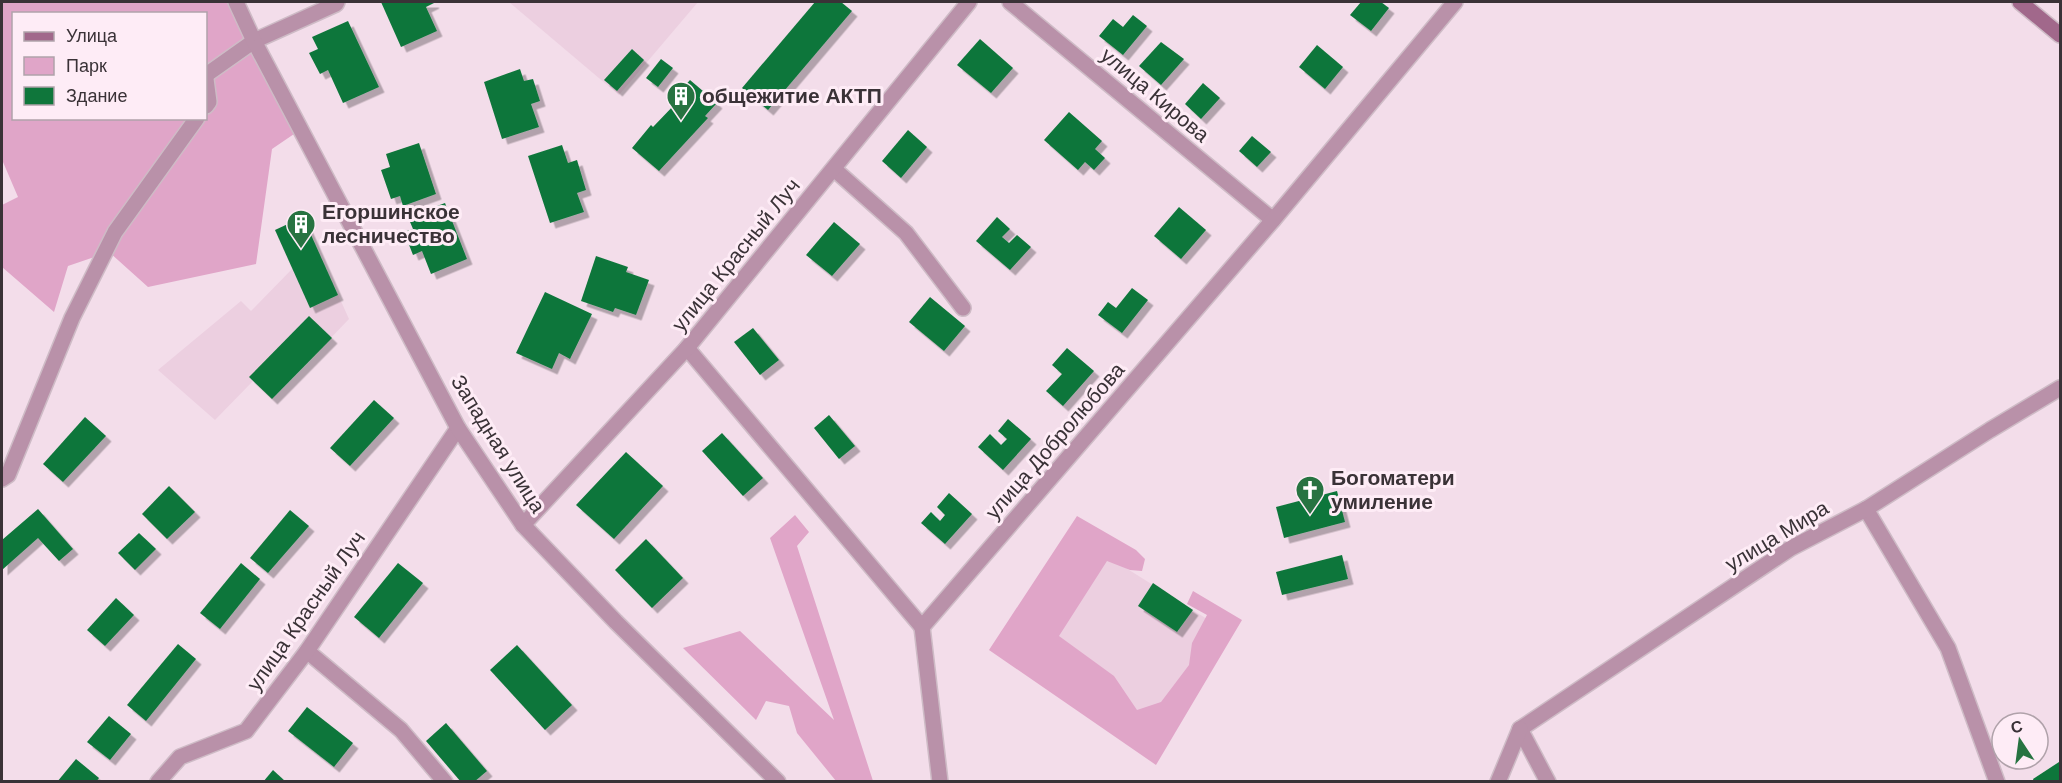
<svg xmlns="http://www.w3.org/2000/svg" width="2062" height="783" viewBox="0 0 2062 783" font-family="Arial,sans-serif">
  <defs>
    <filter id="shadow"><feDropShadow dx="5.5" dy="5.5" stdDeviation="0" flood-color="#0004"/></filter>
  </defs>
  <rect width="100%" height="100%" fill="#f3ddea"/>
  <!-- built -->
  <g fill="#eccfe0">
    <path d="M509,2h189l-79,93z"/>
    <path d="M303,217l46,102 -77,80 -19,-18 -38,39 -57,-50 83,-69 10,10 41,-42 -17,-39z"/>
    <path d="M1091,546l127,80 -61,97 -128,-79z"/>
  </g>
  <!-- green -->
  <g fill="#e0a5c8" fill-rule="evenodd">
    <path d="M2,2h225l67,132 -22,15 -16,115 -108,23 -39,-35 -41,14 -14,46 -52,-45v-62l16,-8 -15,-35h-1zM14,14h192v104h-192z"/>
    <path d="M795,515l14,17 -12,14 76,235h-37l-39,-48 -8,-27 -23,-5 -10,19 -73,-72 57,-17 94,89 -64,-182z"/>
    <path d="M1077,516l59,34 9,9 -3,12 -12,-1 -23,-9 -48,75 55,40 23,34 24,-8 28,-37 3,-22 15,-28 -20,-11 6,-13 49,29 -86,145 -167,-115z"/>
  </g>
  <!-- building -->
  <g fill="#0f763b" filter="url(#shadow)">
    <path d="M381,2h52l1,1 -8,4 11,24 -36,16z"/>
    <path d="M815,2h26l11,9 -84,99 -26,-22z"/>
    <path d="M1361,2h20l8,6 -18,23 -21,-16z"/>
    <path d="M1133,15l14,11 -24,29 -24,-19 14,-17 10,8z"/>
    <path d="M348,21l31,66 -36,16 -15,-33 -8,4 -11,-21 9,-4 -6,-12z"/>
    <path d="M980,39l33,29 -22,25 -34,-28z"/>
    <path d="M1161,42l23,17 -23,26 -22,-19z"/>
    <path d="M1317,45l26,22 -18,22 -26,-22z"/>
    <path d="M632,49l12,11 -27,31 -13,-11z"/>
    <path d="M661,59l12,9 -15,19 -12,-9z"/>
    <path d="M520,69l4,12 9,-2 7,22 -9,3 8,23 -37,12 -18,-57z"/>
    <path d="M690,80l27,23 -12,13 3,2 -49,53 -27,-23 19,-23 2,2 24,-25 -4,-3z"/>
    <path d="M1203,83l17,15 -19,21 -16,-15z"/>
    <path d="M1069,112l33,29 -7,8 10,9 -11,12 -9,-8 -7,8 -34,-30z"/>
    <path d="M908,130l19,17 -26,31 -19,-17z"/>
    <path d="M1252,136l19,16 -14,15 -18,-16z"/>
    <path d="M419,143l17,51 -33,12 -3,-10 -9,3 -10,-29 9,-3 -4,-13z"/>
    <path d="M562,145l6,18 9,-3 9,30 -9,3 7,19 -34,11 -22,-67z"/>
    <path d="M445,203l22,56 -36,15 -9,-23 -9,4 -9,-23 9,-3 -5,-12z"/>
    <path d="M1179,207l27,23 -25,29 -27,-23z"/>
    <path d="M303,217l35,78 -28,13 -35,-78z"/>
    <path d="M997,217l13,12 -8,8 7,6 8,-8 14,12 -21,23 -34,-29z"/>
    <path d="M834,222l26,22 -28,32 -26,-21z"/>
    <path d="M596,256l32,11 -2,5 23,8 -13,35 -21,-7 -2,4 -32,-11z"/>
    <path d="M1132,288l16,12 -26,33 -24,-18 10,-13 8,6z"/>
    <path d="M545,292l47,22 -22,45 -11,-6 -7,16 -36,-16z"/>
    <path d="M930,297l35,29 -21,25 -35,-29z"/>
    <path d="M309,316l23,22 -60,61 -23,-22z"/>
    <path d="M753,328l26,32 -19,15 -26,-33z"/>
    <path d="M1067,348l27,23 -31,35 -17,-15 16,-17 -10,-9z"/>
    <path d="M374,400l20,18 -44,48 -20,-18z"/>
    <path d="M829,415l26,31 -16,13 -25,-31z"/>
    <path d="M85,417l21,19 -43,46 -20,-18z"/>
    <path d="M1008,419l23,20 -28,31 -25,-23 12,-13 11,11 6,-6 -9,-8z"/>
    <path d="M722,433l41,45 -20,18 -41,-45z"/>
    <path d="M626,452l37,34 -49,53 -38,-34z"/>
    <path d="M169,486l26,26 -28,27 -25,-25z"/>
    <path d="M1337,491l8,31 -61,16 -8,-31z"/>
    <path d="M949,493l23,21 -27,30 -24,-21 10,-11 9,9 5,-6 -8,-8z"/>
    <path d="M38,509l35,40 -14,12 -21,-23 -36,32v-30z"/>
    <path d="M290,510l19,16 -41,47 -18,-15z"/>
    <path d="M139,533l17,16 -21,21 -17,-17z"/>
    <path d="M646,539l37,39 -31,30 -37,-38z"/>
    <path d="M1342,555l6,24 -66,16 -6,-23z"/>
    <path d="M241,563l19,16 -40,50 -20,-16z"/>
    <path d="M398,563l25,20 -44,55 -25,-21z"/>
    <path d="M1153,583l40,27 -16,22 -39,-26z"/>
    <path d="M116,598l18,17 -29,31 -18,-16z"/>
    <path d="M178,644l18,15 -50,62 -19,-16z"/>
    <path d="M517,645l55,60 -27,25 -55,-60z"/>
    <path d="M307,707l46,36 -19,24 -46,-36z"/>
    <path d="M109,716l22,18 -21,26 -23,-18z"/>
    <path d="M446,723l41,48 -13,11h-13l-35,-41z"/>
    <path d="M76,759l23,19 -3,4h-39z"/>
    <path d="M2059,762l1,20h-26l-1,-3z"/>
    <path d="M273,770l13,12h-23z"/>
  </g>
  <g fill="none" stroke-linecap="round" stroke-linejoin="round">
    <!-- minor casing -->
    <g stroke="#cebbc6" stroke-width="18">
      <g id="minor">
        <path d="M1010,2l263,218"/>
        <path d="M206,75l48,-34 82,-37 1,-2"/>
        <path d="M206,79l3,23 -3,4"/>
        <path d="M834,169l72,64 57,75"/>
        <path d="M687,348l235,279 351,-407 182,-218"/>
        <path d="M2,479l6,-4 64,-157 43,-86 82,-114"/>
        <path d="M1866,509l82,139 49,134"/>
        <path d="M523,525l164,-177 282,-346"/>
        <path d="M922,627l18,155"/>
        <path d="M307,651l94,79 44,52"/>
        <path d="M1520,729l271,-181 75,-39 124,-79 70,-42"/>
        <path d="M1520,729l28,53"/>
        <path d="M158,782l22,-25 66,-26 61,-80 151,-223"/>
        <path d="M1498,782l22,-53"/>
      </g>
    </g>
    <!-- tertiary casing -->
    <g stroke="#cebbc6" stroke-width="18">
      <path id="tertiary" d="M236,2l18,39 204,387 65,97 93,97 162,160"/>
    </g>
    <!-- secondary casing -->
    <g stroke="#cebbc6" stroke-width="18">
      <path id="secondary" d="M2020,2l40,33"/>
    </g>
    <!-- minor -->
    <use href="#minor" stroke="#b991a9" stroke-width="15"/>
    <!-- tertiary -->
    <use href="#tertiary" stroke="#b991a9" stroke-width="15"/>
    <!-- secondary -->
    <use href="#secondary" stroke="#a1688b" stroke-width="15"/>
  </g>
  <!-- icons -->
  <defs>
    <g id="building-pin" transform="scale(1.5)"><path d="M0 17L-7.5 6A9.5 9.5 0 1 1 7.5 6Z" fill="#277341" stroke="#feecf6"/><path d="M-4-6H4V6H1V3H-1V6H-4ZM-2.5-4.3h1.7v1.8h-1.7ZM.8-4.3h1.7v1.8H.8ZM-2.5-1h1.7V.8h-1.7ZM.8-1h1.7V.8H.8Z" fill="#fff"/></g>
    <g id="church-pin" transform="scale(1.5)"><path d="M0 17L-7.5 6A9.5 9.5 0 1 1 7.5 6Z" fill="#277341" stroke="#feecf6"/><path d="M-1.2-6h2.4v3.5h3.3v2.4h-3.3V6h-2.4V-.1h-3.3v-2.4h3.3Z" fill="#fff"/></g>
  </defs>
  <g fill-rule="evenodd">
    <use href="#building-pin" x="681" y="96"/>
    <use href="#building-pin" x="301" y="224"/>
    <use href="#church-pin" x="1310" y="490"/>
  </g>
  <g text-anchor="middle" stroke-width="6" stroke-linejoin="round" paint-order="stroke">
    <!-- street labels -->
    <g font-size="21" fill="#3a3237" stroke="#feecf6">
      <text transform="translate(1155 95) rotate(40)" y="7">улица Кирова</text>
      <text transform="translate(736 255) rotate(-51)" y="7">улица Красный Луч</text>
      <text transform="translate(1055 441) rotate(-49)" y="7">улица Добролюбова</text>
      <text transform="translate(498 444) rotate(58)" y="7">Западная улица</text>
      <text transform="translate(1777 536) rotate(-31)" y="7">улица Мира</text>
      <text transform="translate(306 611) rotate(-55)" y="7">улица Красный Луч</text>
    </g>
    <!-- poi labels -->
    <g font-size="21" font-weight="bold" fill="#3a3237" stroke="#feecf6" text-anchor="start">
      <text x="702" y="103">общежитие АКТП</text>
      <text x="322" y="219">Егоршинское<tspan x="322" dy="24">лесничество</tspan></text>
      <text x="1331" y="485">Богоматери<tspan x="1331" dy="24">умиление</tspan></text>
    </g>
  </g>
  <!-- border -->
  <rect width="2062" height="783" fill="none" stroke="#3a3237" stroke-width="6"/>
  <!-- legend -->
  <rect x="12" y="12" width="195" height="108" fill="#feecf6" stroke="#b0a2aa" stroke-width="1.5"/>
  <rect x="24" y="32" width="30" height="9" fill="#a1688b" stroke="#b0a2aa" stroke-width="1.5"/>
  <text x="66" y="42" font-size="18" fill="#3a3237">Улица</text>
  <rect x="24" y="57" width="30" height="18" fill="#e0a5c8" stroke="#b0a2aa" stroke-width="1.5"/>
  <text x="66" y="72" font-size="18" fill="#3a3237">Парк</text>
  <rect x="24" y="87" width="30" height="18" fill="#0f763b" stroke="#b0a2aa" stroke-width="1.5"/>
  <text x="66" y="102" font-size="18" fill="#3a3237">Здание</text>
  <!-- north arrow -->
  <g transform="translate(2020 741) rotate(347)"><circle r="28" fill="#feecf6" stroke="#b0a2aa" stroke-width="1.5"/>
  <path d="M0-4.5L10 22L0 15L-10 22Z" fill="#277341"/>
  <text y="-9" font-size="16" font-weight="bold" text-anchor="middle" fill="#3a3237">С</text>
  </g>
</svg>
